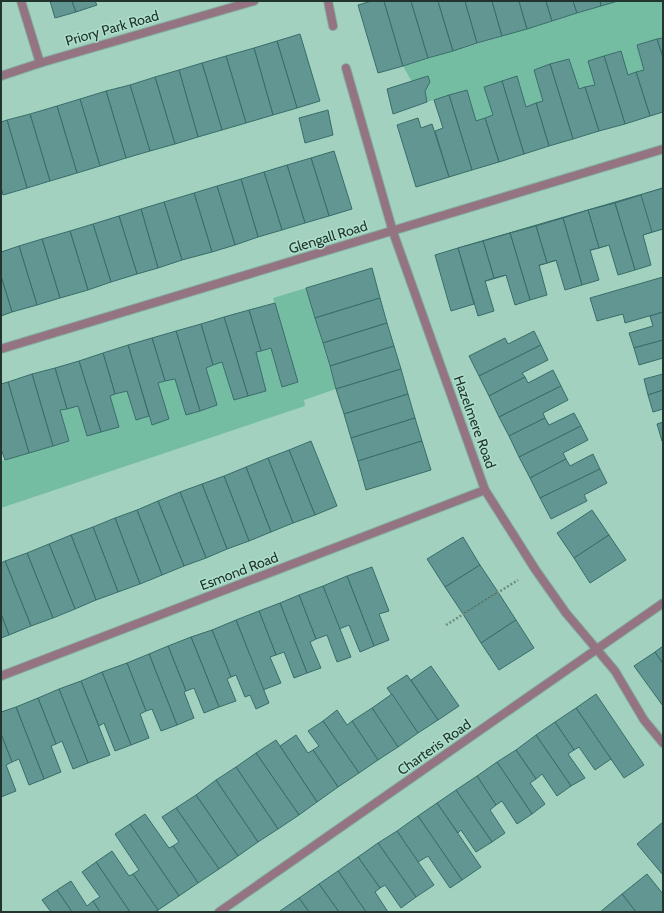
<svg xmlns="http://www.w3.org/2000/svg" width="664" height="913" viewBox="0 0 664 913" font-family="Cabin,sans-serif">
  <rect width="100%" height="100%" fill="#a2d2bf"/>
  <!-- green -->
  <g fill="#74bda3">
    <path d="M618,1h45v37l-26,7 7,25 -16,5 -8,-24 -32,10 7,24 -16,4 -10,-30 -35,11 9,31 -17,6 -9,-31 -33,11 9,28 -17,6 -9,-31 -40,12 -2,-11 5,-9 -2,-5 -16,5 -9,-16z"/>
    <path d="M306,288l30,101 -32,11 1,6 -304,102v-47l68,-20 -9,-31 18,-4 9,30 32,-9 -9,-31 17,-5 9,29 13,-4 3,9 17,-6 -11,-36 17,-4 42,26 -11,-37 16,-6 12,38 32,-9 -10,-39 15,-4 11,38 16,-4 -25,-84z"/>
  </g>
  <!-- building -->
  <g fill="#619692" stroke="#386d69">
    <path d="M50,1h22l4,11 -21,6z"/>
    <path d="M72,1h23l2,4 -21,7z"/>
    <path d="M372,1h12l19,65 -25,7 -20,-68z"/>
    <path d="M384,1h27l17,57 -25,8z"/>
    <path d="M411,1h27l15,50 -25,7z"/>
    <path d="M438,1h27l12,42 -24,8z"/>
    <path d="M465,1h27l10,35 -25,7z"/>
    <path d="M492,1h27l8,28 -25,7z"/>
    <path d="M519,1h27l6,20 -25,8z"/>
    <path d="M546,1h27l4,12 -25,8z"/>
    <path d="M573,1h27l1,5 -24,7z"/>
    <path d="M600,1h18l-17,5z"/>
    <path d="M300,34l20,67 -23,7 -20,-67z"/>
    <path d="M663,38v20l-6,-19z"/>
    <path d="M657,39l6,19v54l-13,4 -14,-44 8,-2 -7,-25z"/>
    <path d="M277,41l20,67 -24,7 -19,-67z"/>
    <path d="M254,48l19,67 -27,8 -20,-67z"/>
    <path d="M621,51l7,24 8,-3 14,44 -25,8 -21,-68z"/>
    <path d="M226,56l20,67 -24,7 -20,-67z"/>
    <path d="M604,56l21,68 -26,7 -14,-44 10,-2 -7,-24z"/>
    <path d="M569,59l10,30 6,-2 14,44 -26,8 -23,-75z"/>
    <path d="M202,63l20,67 -24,7 -19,-67z"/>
    <path d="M550,64l23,75 -24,7 -13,-43 7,-2 -9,-31z"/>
    <path d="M179,70l19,67 -23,7 -20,-67z"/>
    <path d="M428,76l2,6 -5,9 2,11 -34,12 -6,-25z"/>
    <path d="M517,76l9,31 10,-4 13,43 -25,8 -22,-73z"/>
    <path d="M155,77l20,67 -25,7 -20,-66z"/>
    <path d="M502,81l22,73 -25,8 -14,-44 8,-3 -9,-28z"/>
    <path d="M130,85l20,66 -24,7 -20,-67z"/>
    <path d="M467,90l9,31 9,-3 14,44 -27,8 -23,-75z"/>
    <path d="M106,91l20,67 -26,8 -20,-67z"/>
    <path d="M449,95l23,75 -23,7 -14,-46 8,-3 -9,-28z"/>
    <path d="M80,99l20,67 -23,7 -20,-67z"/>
    <path d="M57,106l20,67 -27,8 -20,-67z"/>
    <path d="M328,110l5,25 -28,8 -6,-25z"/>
    <path d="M30,114l20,67 -23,7 -20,-68z"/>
    <path d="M418,118l3,10 11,-4 17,53 -33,10 -19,-62z"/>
    <path d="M7,120l20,68 -24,7 -2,-8v-65z"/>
    <path d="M334,151l18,58 -23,7 -18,-58z"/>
    <path d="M311,158l18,58 -24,7 -18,-58z"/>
    <path d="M287,165l18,58 -23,7 -18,-58z"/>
    <path d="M264,172l18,58 -24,7 -17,-58z"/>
    <path d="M241,179l17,58 -23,8 -18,-59z"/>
    <path d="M217,186l18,59 -23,7 -18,-59z"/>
    <path d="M663,188v43l-1,-2 -10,3 -11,-37z"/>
    <path d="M663,188v41l-194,57 -11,-38z"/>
    <path d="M194,193l18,59 -30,8 -18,-58z"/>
    <path d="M641,195l11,37 -9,3 8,30 -16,5 -20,-67z"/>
    <path d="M164,202l18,58 -24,8 -17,-59z"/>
    <path d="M615,203l20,67 -17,5 -9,-30 -10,3 -11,-38z"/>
    <path d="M141,209l17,59 -21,6 -18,-58z"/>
    <path d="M588,210l11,38 -9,2 9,30 -17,5 -19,-67z"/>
    <path d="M119,216l18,58 -26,8 -18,-58z"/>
    <path d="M563,218l19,67 -17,5 -9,-30 -9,3 -11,-37z"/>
    <path d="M93,224l18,58 -23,8 -18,-59z"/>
    <path d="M536,226l11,37 -8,2 8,30 -17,5 -20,-67z"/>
    <path d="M70,231l18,59 -28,8 -18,-59z"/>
    <path d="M510,233l20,67 -15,5 -9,-30 -12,3 -11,-37z"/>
    <path d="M42,239l18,59 -23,7 -18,-59z"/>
    <path d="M483,241l11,37 -9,3 9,30 -16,5 -20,-68z"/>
    <path d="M19,246l18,59 -25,7 -11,-36v-24z"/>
    <path d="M458,248l16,56 -23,7 -16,-56z"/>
    <path d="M372,268l8,30 -65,20 -9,-30z"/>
    <path d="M1,276l11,36 -11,4z"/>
    <path d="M663,277v35l-38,11 -2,-9 -26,7 -7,-23z"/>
    <path d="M380,298l7,25 -64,20 -8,-25z"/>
    <path d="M275,303l23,79 -16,5 -11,-39 -10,3 -12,-41z"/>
    <path d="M249,310l12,41 -5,1 10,39 -18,5 -24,-79z"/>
    <path d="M663,312v28l-29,8 -5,-15 24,-7 -3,-10z"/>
    <path d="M224,317l24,79 -14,4 -12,-38 -9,3 -12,-41z"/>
    <path d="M387,323l7,23 -64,20 -7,-23z"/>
    <path d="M201,324l12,41 -7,3 11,37 -17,6 -24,-80z"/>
    <path d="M176,331l24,80 -14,4 -11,-36 -10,2 -13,-43z"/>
    <path d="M534,331l7,14 -62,31 -10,-20 36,-18 3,6z"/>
    <path d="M152,338l13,43 -7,2 11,36 -17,6 -24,-80z"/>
    <path d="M663,340v18l-24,7 -5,-17z"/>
    <path d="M128,345l21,71 -13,4 -9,-29 -12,3 -12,-41z"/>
    <path d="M541,345l7,15 -26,13 3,4 -36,19 -10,-20z"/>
    <path d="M394,346l7,23 -65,20 -6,-23z"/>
    <path d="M103,353l12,41 -5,2 9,31 -18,5 -22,-71z"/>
    <path d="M79,361l22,71 -14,4 -9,-30 -11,3 -12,-41z"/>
    <path d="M55,368l12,41 -7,1 9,31 -16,5 -21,-72z"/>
    <path d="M401,369l7,25 -64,20 -8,-25z"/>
    <path d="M553,370l8,16 -62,31 -10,-21 36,-19 3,6z"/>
    <path d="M32,374l21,72 -24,7 -21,-71z"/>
    <path d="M663,374v16l-15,5 -4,-16z"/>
    <path d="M8,382l21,71 -24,7 -4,-11v-65z"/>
    <path d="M561,386l7,14 -25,13 2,5 -36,18 -10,-19z"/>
    <path d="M663,390v19l-10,3 -5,-17z"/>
    <path d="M408,394l7,24 -64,20 -7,-24z"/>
    <path d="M574,413l7,13 -62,31 -10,-21 36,-18 4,7z"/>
    <path d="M415,418l7,23 -64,20 -7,-23z"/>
    <path d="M663,422v19h-1l-5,-17z"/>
    <path d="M581,426l7,14 -25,13 3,6 -36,19 -11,-21z"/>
    <path d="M311,441l26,65 -22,9 -26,-65z"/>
    <path d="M422,441l9,29 -65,20 -8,-29z"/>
    <path d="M289,450l26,65 -22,8 -25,-65z"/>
    <path d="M593,454l7,15 -60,29 -10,-20 36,-19 4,7z"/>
    <path d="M268,458l25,65 -22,9 -25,-65z"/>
    <path d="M246,467l25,65 -22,9 -25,-65z"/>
    <path d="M600,469l7,14 -23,12 3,6 -36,18 -11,-21z"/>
    <path d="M224,476l25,65 -22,8 -25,-65z"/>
    <path d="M202,484l25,65 -21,9 -26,-66z"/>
    <path d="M180,492l26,66 -22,8 -26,-65z"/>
    <path d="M158,501l26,65 -22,9 -25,-65z"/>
    <path d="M137,510l25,65 -22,9 -25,-66z"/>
    <path d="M592,510l17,25 -35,23 -17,-25z"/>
    <path d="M115,518l25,66 -22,8 -25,-65z"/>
    <path d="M93,527l25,65 -22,8 -25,-65z"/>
    <path d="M71,535l25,65 -21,9 -26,-65z"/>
    <path d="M609,535l17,25 -36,23 -16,-25z"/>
    <path d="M463,537l17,28 -35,22 -18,-28z"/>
    <path d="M49,544l26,65 -22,9 -26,-65z"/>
    <path d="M27,553l26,65 -22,8 -26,-65z"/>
    <path d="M5,561l26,65 -22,9 -8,-21v-51z"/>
    <path d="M480,565l18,27 -35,22 -18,-27z"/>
    <path d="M372,567l17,44 -10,3 10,26 -15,6 -27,-70z"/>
    <path d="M347,576l27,70 -14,6 -11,-27 -10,4 -16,-43z"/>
    <path d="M323,586l28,71 -14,5 -10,-27 -11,4 -17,-44z"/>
    <path d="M498,592l18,28 -35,23 -18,-29z"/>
    <path d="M299,595l17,44 -6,3 11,26 -14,5 -27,-70z"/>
    <path d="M280,603l27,70 -13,5 -10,-26 -8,3 -17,-44z"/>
    <path d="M259,611l17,44 -6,2 11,26 -18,7 -27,-70z"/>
    <path d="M1,614l8,21 -8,3z"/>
    <path d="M236,620l33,83 -13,6 -6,-14 -5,2 -9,-22 -5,2 -19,-47z"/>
    <path d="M516,620l18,28 -35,22 -18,-27z"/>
    <path d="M212,630l19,47 -4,2 9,22 -17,6 -28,-70z"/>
    <path d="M191,637l28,70 -15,6 -10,-25 -8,3 -18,-45z"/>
    <path d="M168,646l18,45 -2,1 10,26 -17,7 -28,-71z"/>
    <path d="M663,646v18l-8,-12z"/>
    <path d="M655,652l8,12v42l-29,-40z"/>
    <path d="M149,654l28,71 -16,6 -9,-22 -6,2 -19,-48z"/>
    <path d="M127,663l19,48 -6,3 9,24 -18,7 -29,-73z"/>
    <path d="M431,666l28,40 -21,14 -27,-40z"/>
    <path d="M102,672l29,73 -16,6 -11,-28 -5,3 -18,-45z"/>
    <path d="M407,675l31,45 -20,13 -31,-45z"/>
    <path d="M81,681l29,74 -22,8 -29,-74z"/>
    <path d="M59,689l29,74 -15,6 -11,-28 -6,3 -18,-46z"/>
    <path d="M392,694l26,39 -20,14 -26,-39z"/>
    <path d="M596,694l48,71 -20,13 -48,-70z"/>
    <path d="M38,698l18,46 -5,2 10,26 -17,7 -28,-72z"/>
    <path d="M16,707l28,72 -15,6 -10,-26 -7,3 -11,-28v-22z"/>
    <path d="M372,708l26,39 -20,13 -26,-39z"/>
    <path d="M576,708l35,51 -16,11 -16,-23 -5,3 -19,-28z"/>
    <path d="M337,710l10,15 5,-4 26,39 -19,13 -36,-52z"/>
    <path d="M323,721l36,52 -21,14 -25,-37 6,-4 -11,-15z"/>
    <path d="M555,722l19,28 -6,4 17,24 -14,8 -35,-51z"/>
    <path d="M1,734l11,28 -6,3 10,26 -15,6z"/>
    <path d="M296,735l12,18 5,-3 25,37 -21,15 -37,-56z"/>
    <path d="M536,735l35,51 -14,10 -15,-22 -6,5 -20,-29z"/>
    <path d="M276,740l41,62 -18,13 -43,-62z"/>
    <path d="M516,750l20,29 -6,4 15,21 -13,10 -35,-52z"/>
    <path d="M256,753l43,62 -21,14 -42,-62z"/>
    <path d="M497,762l35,52 -15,10 -15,-23 -6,4 -19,-29z"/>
    <path d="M236,767l42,62 -20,13 -42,-62z"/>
    <path d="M477,776l19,29 -6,5 15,23 -13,9 -36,-52z"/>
    <path d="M216,780l42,62 -20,14 -42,-61z"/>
    <path d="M456,790l36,52 -16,10 -15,-22 -3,3 -21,-30z"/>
    <path d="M196,795l42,61 -19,13 -43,-61z"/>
    <path d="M437,803l44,64 -19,13 -44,-64z"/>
    <path d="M176,808l43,61 -21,14 -25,-37 6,-4 -17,-25z"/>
    <path d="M145,814l24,34 4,-2 25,37 -19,13 -49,-72z"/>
    <path d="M418,816l44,64 -12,8 -22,-32 -10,6 -21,-31z"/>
    <path d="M663,822v53l-26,-31z"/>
    <path d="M130,824l49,72 -21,14 -25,-36 6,-4 -24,-36z"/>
    <path d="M397,831l37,54 -18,12 -38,-54z"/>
    <path d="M378,843l38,54 -15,11 -16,-23 -5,3 -22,-31z"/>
    <path d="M112,851l17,25 4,-2 25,36 -3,2h-25l-34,-50z"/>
    <path d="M358,857l22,31 -5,4 13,20h-22l-28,-41z"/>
    <path d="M96,862l34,50h-30l-7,-11 7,-4 -18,-25z"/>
    <path d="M338,871l28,41h-27l-20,-28z"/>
    <path d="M647,874l16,20v18h-27l-14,-18z"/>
    <path d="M71,881l16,25 6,-5 7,11h-28l-15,-22z"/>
    <path d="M319,884l20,28h-30l-10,-14z"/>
    <path d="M57,890l15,22h-21l-9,-12z"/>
    <path d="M622,894l14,18h-36z"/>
    <path d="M299,898l10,14h-29v-1z"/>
  </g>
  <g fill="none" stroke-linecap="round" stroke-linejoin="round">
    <!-- minor casing -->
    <g stroke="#86af9f" stroke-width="10">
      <g id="minor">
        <path d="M21,1l19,62"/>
        <path d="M328,1l5,25"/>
        <path d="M346,68l47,164 92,258 50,79 31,44 49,58 29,49 19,23"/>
        <path d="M1,76l39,-13 214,-62"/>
        <path d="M1,349l662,-200"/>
        <path d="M1,676l484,-186"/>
        <path d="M219,912l444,-309"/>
      </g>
    </g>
    <!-- path -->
    <path stroke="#6a8e80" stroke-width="2.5" stroke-dasharray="2 2" stroke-linecap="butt" d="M446,625l72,-45"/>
    <!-- minor -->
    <use href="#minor" stroke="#947483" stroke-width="8"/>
  </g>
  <g text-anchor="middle" stroke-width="3" stroke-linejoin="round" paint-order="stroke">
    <!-- street labels -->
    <g font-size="14" fill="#21342d" stroke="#aedfcc">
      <text transform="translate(112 28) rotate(-16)" y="5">Priory Park Road</text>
      <text transform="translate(328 237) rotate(-17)" y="5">Glengall Road</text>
      <text transform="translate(475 422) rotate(70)" y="5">Hazelmere Road</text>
      <text transform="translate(239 571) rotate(-21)" y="5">Esmond Road</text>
      <text transform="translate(434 747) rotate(-35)" y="5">Charteris Road</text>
    </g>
  </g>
  <!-- border -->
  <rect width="664" height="913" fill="none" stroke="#21342d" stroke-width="4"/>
</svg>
